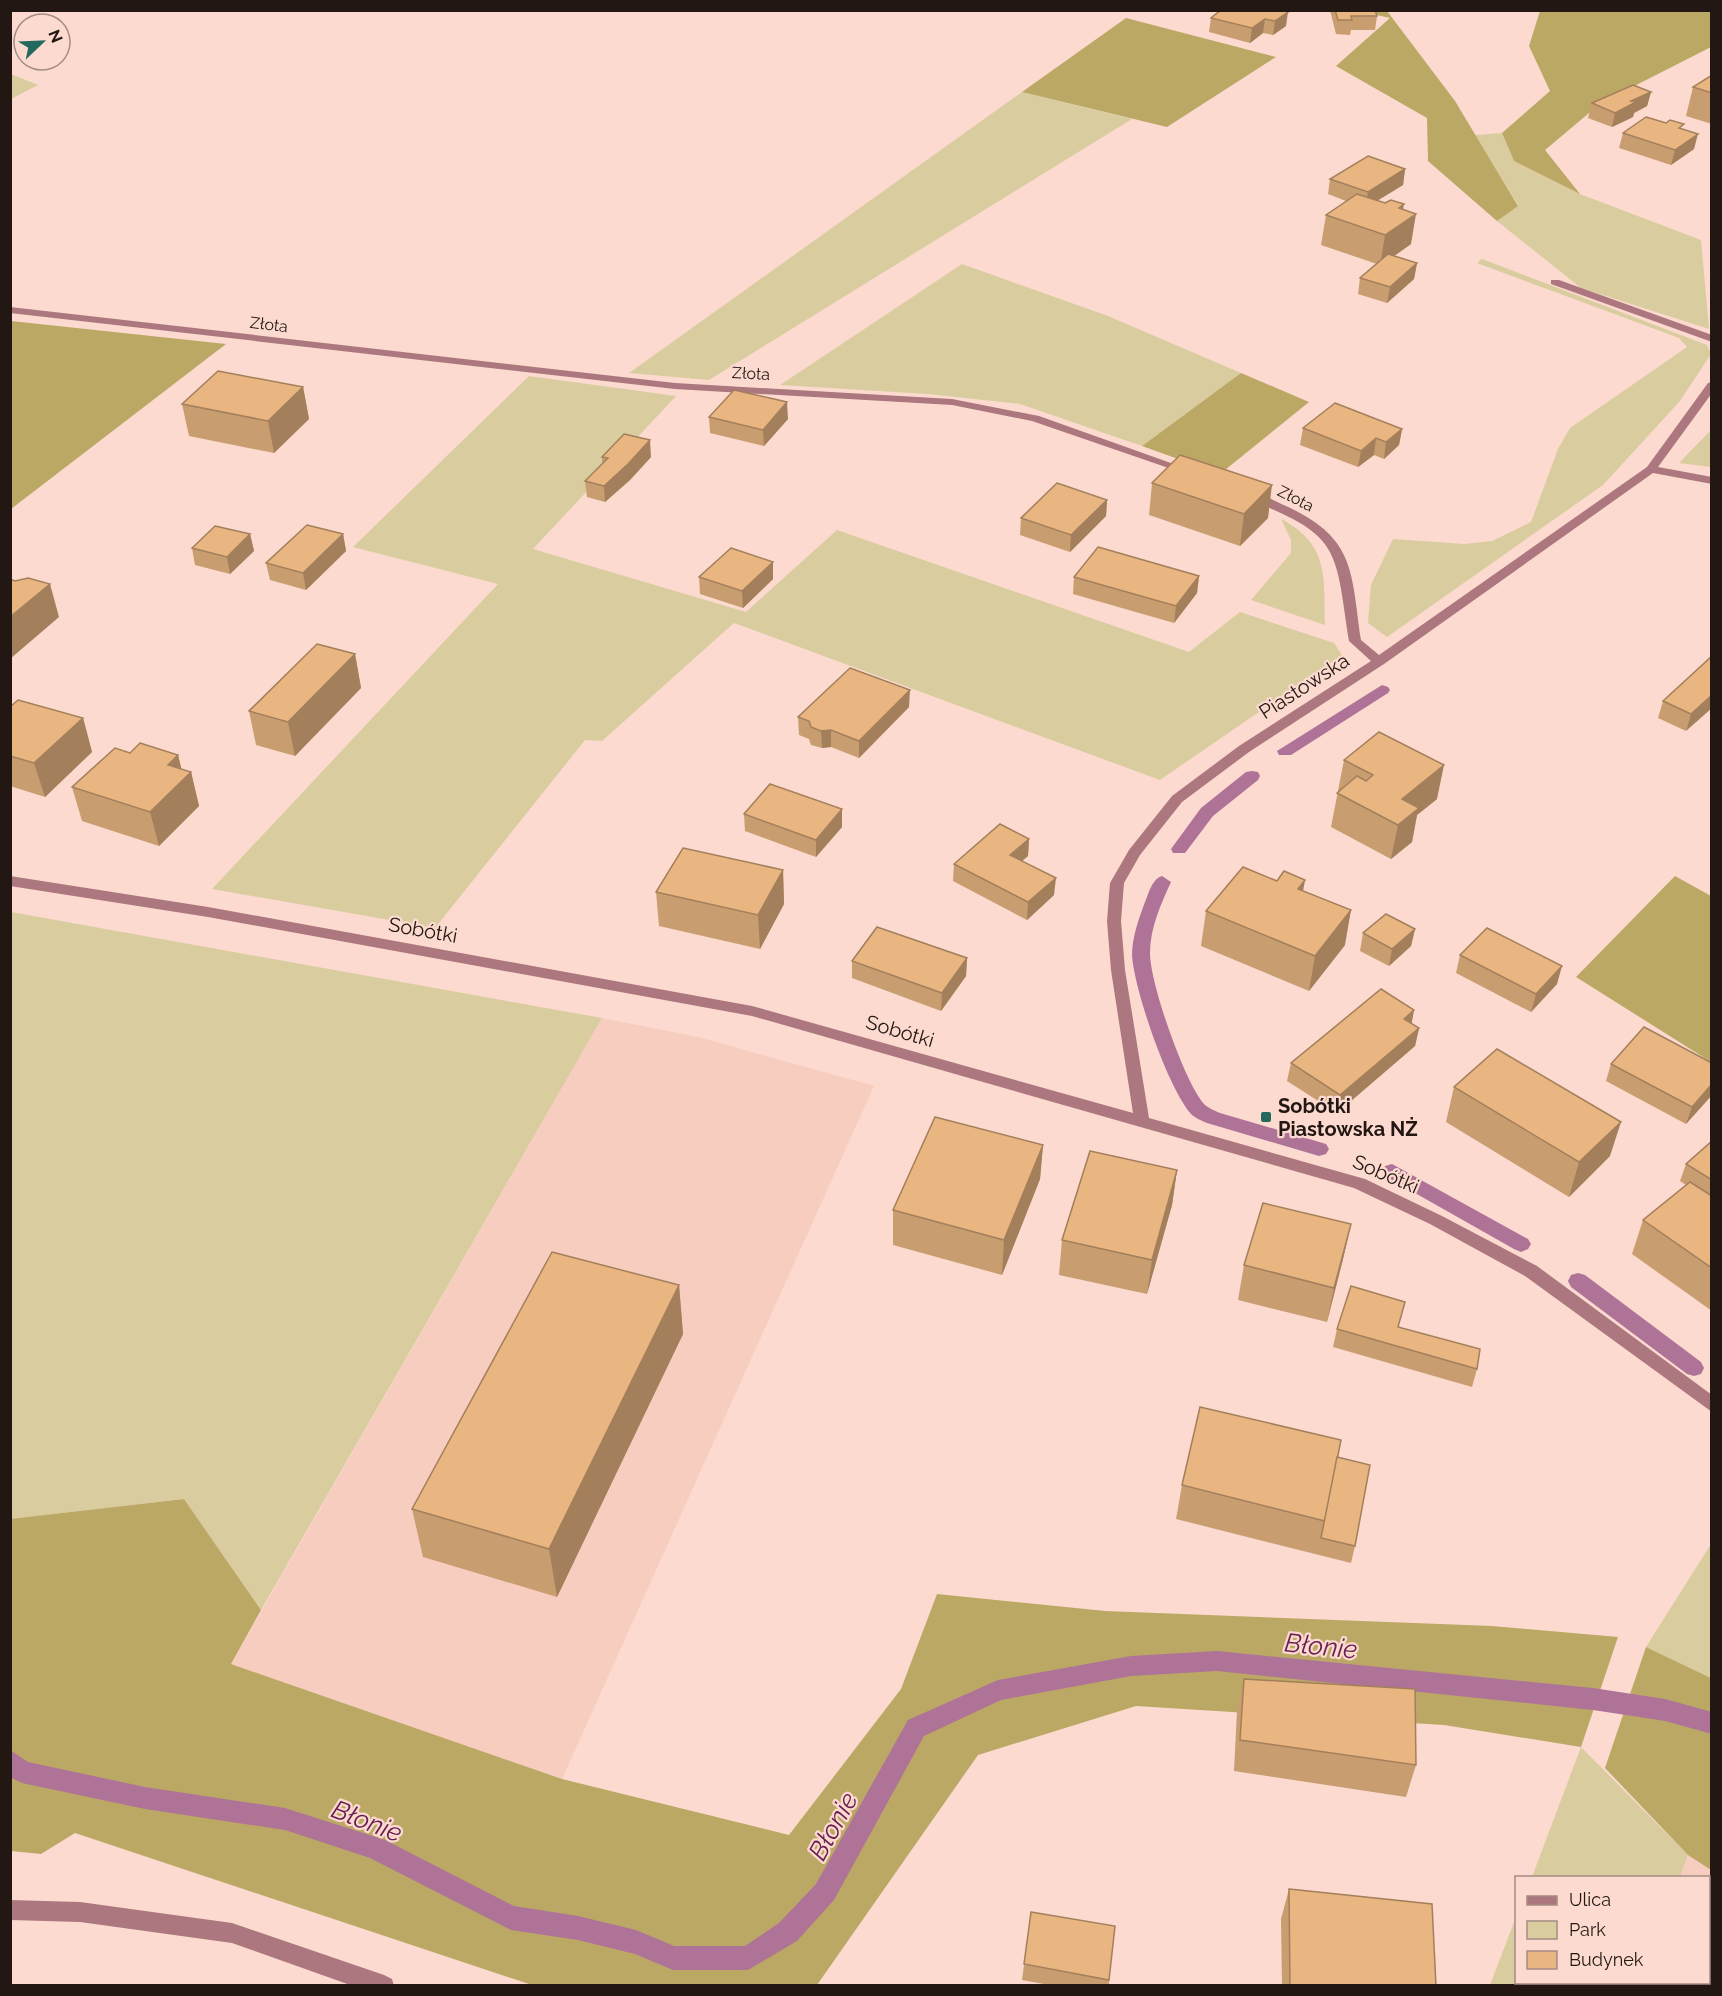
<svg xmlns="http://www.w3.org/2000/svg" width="1722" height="1996" viewBox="0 0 1722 1996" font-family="Raleway,sans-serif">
  <rect width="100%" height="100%" fill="#fcdacf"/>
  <!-- built -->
  <g fill="#f7cdbf">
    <path d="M602,1018l96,19 176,49 -312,693 -331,-115z"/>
    <path d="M1688,1855l23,15v115l-71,1 1,-4h67v-104l-28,-1z"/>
  </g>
  <!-- green -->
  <g fill="#d9cda0">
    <path d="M11,74l27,11 -27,14z"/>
    <path d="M1022,92l110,27 -423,261 -80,-7z"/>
    <path d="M1502,133l12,28 66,33 121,46 8,89 -128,-41 -84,-67 21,-16 -43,-70z"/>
    <path d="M1482,259l225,86 4,9 -31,47 -77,84 -216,152 -19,-14 3,-38 22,-46 71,5 28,-3 39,-19 27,-73 12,-21 117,-81 -8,-9 -202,-75z"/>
    <path d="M962,264l146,52 133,57 -99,73 -122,-42 -92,-10 -148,-9z"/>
    <path d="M529,376l147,20 -143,153 213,63 91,-82 352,122 51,-40 94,31 8,12 -182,125 -426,-157 -132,118 -17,-1 -150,188 -223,-39 286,-305 -145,-37z"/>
    <path d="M1711,430v37l-32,-4z"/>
    <path d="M1281,519c48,25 43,58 44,106l-74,-25 40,-47v-13z"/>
    <path d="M11,912l591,106 -341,592 -77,-111 -173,20z"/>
    <path d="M1711,1544v134l-65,-31z"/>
    <path d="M1581,1747l107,108 -8,22h-148z"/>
    <path d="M1516,1917v65l125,1 -1,2h-150z"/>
  </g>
  <!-- forest -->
  <g fill="#bba865">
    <path d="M1359,11h28l68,90 63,105 -21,15 -69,-60 -1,-43 -91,-52 54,-48z"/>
    <path d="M1540,11h171v36l-110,56 -56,47 35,44 -66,-33 -12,-28 48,-42 -21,-45z"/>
    <path d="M1126,18l150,39 -109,70 -145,-35z"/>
    <path d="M11,321l215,23 -215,165z"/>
    <path d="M1241,373l68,29 -89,72 -78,-28z"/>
    <path d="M1675,876l36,20v166l-135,-85z"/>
    <path d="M184,1499l77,111 -30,54 331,115 227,56 112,-146 36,-95 168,17 387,15 126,11 -37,110 -137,-22 -308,-19 -158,49 -161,230h-285l-457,-152 -34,21 -30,-3 -1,-332z"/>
    <path d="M1646,1647l65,31v192l-23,-15 -83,-87z"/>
  </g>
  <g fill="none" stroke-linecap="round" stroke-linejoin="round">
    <!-- stream -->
    <g fill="#af7398" fill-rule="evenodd">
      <path d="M1382,685l6,2 2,3 -2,3 -97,62h-12l-2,-4z"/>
      <path d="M1252,771l6,1 2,4 -2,4 -45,36 -28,37h-12l-2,-4 30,-41 45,-36z"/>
      <path d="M1162,876l9,6c-10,22 -21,46 -21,71 0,30 34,128 54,151 4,4 11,7 16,9l106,31 3,5 -3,5 -7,2 -112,-33c-5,-2 -12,-5 -16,-9 -23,-26 -57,-124 -59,-159 0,-18 7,-37 13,-53 4,-10 7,-23 17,-26z"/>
      <path d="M1392,1164l136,75 3,5 -3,5 -7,3 -7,-3 -129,-73 -3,-5 3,-5z"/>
      <path d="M1578,1273l7,2 116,87 3,6 -3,6 -7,2 -7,-2 -116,-87 -3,-6 3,-6z"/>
      <path d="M1217,1651l376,37 72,11 47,13v22l-47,-13 -72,-11 -376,-39 -86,5 -130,24 -77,36 -90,164 -37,41 -49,29h-75l-38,-16 -57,-14 -67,-10 -141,-72 -85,-28 -140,-21 -123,-26 -12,-6v-27l18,12 117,25 140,21 100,32 129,66 64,10 58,14 38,16h71l34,-23 37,-39 92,-164 90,-40 133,-24z"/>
    </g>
    <!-- minor -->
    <g fill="#ac777e" fill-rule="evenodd">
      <path d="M1551,280h8l153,55v7l-161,-58z"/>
      <path d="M10,307l665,76 277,16 87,17 157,56 -6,3 -4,-1 -154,-53 -80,-16 -277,-16 -665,-76z"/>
      <path d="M1712,382v11l-54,74 54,10v7l-59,-11 -269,191 -135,88 -67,50 -42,53 -16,28 -3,38 4,49 24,148 216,61 77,37 95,50 175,129v17l-187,-136 -95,-52 -76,-36 -602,-172 -544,-99 -198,-31v-10l198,31 544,99 381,107 -22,-143 -4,-49 3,-38 19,-33 43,-54 67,-50 132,-85 -22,-20c-14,-93 -8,-106 -102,-142v-6c11,-2 28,8 39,13 70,32 65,66 75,134l18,15 268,-188 61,-84z"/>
      <path d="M10,1900l70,2 152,21 152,52 8,4 2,7h-41l-121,-43 -152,-21 -70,-2z"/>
    </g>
  </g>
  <!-- wall -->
  <g fill="#c89d70">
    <path d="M1284,10l2,16 -13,9 -10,-2 -13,10 -41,-11 2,-14z"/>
    <path d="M1330,10h45l2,6 -2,14h-24l-1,5 -14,-1z"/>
    <path d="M1712,75v49l-26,-8 7,-29z"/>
    <path d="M1651,92l-4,14 -13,7 -1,4 -21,10 -24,-9 4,-15z"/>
    <path d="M1666,123l17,6 11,20 -23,16 -52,-17 4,-15z"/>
    <path d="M1405,169l-2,16 -26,16 26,8 8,35 -17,12 23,7 -3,16 -27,24 -29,-9 2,-16 17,-14 -56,-19 5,-30 20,-14 -18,-7 2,-15z"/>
    <path d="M303,387l6,32 -35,34 -85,-17 -7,-32z"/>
    <path d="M709,417l79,2 -24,27 -54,-13z"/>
    <path d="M1303,428l99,1 -3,16 -15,14 -10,-4 -16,12 -58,-22z"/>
    <path d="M602,457h49l-21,23 -25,22 -18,-5 -2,-16 17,-17z"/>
    <path d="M1152,483l116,35 -28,28 -91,-31z"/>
    <path d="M1107,500l-1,16 -36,36 -50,-17 1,-17z"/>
    <path d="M250,534l4,17 -24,23 -35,-9 -3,-17z"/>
    <path d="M343,534l3,17 -40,39 -36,-10 -4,-17z"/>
    <path d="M1199,576l-2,17 -23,30 -101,-29 1,-17z"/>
    <path d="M699,577l74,2 -30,29 -43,-14z"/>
    <path d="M355,654l6,34 -66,68 -39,-11 -7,-34z"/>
    <path d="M1712,656l-26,75 -28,-13 5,-17z"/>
    <path d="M10,707l73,11 9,34 -47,45 -35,-11z"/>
    <path d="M909,707l-50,51 -28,-11 -9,1 -11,-3 -2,-6 -10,-4 -1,-18z"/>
    <path d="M130,753l48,2 3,14 10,3 8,34 -40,40 -77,-25 -10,-34z"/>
    <path d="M1344,760l93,39 -20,16 -5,27 -21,17 -60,-32z"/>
    <path d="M744,814l98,13 -26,30 -71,-26z"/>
    <path d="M1029,839l-1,17 -6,5 32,34 -27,25 -74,-39 1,-17z"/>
    <path d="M783,870l1,34 -24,45 -101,-23 -3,-34z"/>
    <path d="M1303,891l42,54 -36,46 -108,-45 5,-35z"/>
    <path d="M1415,929l-4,17 -22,20 -29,-15 3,-18z"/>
    <path d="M1460,955l97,29 -26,28 -75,-39z"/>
    <path d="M967,958l-1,18 -25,35 -89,-33v-17z"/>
    <path d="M1414,1010l-3,14 8,4 -4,18 -78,67 -50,-32 4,-18z"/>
    <path d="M1712,1063v32l-26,29 -80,-43 5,-17z"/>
    <path d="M1454,1087l156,69 -41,41 -123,-75z"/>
    <path d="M1712,1141v170l-80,-57 11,-34 43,-35 -6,-4 6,-17z"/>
    <path d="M1043,1145l-3,34 -38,96 -109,-30v-35z"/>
    <path d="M1177,1170l-5,35 -25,89 -88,-19 3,-35z"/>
    <path d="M1351,1224l-8,35 -16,63 -89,-22 6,-35z"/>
    <path d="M679,1285l4,49 -126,263 -134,-40 -11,-48z"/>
    <path d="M1399,1327l78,42 -5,18 -139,-40 4,-18z"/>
    <path d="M1337,1457l18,89 -4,17 -175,-44 6,-34z"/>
    <path d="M1244,1679l172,86 -10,32 -172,-26 3,-60z"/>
    <path d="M1289,1889l147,97h-154l-1,-67z"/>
    <path d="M1031,1912l78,68v6h-54l-33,-6z"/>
  </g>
  <!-- shaded-wall -->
  <g fill="#a37f5b">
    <path d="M1288,12l-2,14 -13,9 2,-14z"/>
    <path d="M1265,19l-2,14 -13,10 2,-15z"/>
    <path d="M1651,92l-4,14 -13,7 -1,4 -21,10 3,-14 16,-12z"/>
    <path d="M1698,134l-4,15 -23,16 4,-15z"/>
    <path d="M1405,169l-2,16 -38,23 3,-16z"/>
    <path d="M1404,204l-4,20 16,-10 -5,30 -31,22 5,-31 14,-27z"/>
    <path d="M1417,263l-3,16 -27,24 3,-16z"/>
    <path d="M303,387l6,32 -35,34 -6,-32z"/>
    <path d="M787,402l1,17 -24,27 -1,-16z"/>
    <path d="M1402,429l-3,16 -15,14 2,-17z"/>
    <path d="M1376,438l-2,17 -16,12 3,-16z"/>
    <path d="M650,440l1,17 -21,23 -25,22 -1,-16z"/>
    <path d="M1272,485l-4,33 -28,28 4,-32z"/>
    <path d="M1107,500l-1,16 -36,36 1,-17z"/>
    <path d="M250,534l4,17 -24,23 -3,-17z"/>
    <path d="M343,534l3,17 -40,39 -3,-17z"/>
    <path d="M773,562v17l-30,29 -1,-17z"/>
    <path d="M1199,576l-2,17 -23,30 2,-17z"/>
    <path d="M50,584l9,33 -49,42v-42z"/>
    <path d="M355,654l6,34 -66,68 -7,-34z"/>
    <path d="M910,690l-1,17 -50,51v-17z"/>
    <path d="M1712,695v13l-26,23 5,-17z"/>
    <path d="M83,718l9,34 -47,45 -11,-34z"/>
    <path d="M831,730v17l-9,1 -1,-17z"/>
    <path d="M178,755l6,24 7,-7 8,34 -40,40 -9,-34 18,-47z"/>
    <path d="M1444,765l-7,34 -20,16 -5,27 -21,17 7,-34 4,-26z"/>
    <path d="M842,809v18l-26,30v-17z"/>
    <path d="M1029,839l-1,17 -19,16 1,-17z"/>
    <path d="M783,870l1,34 -24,45 -2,-34z"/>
    <path d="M1056,878l-2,17 -27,25 1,-18z"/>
    <path d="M1305,880l-6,34 -1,-25z"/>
    <path d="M1351,910l-6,35 -36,46 6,-35z"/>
    <path d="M1415,929l-4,17 -22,20 3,-17z"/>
    <path d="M967,958l-1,18 -25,35 1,-18z"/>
    <path d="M1562,966l-5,18 -26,28 5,-18z"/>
    <path d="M1414,1010l-3,17 -7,-8z"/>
    <path d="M1419,1028l-4,18 -78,67 3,-18z"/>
    <path d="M1712,1084v11l-26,29 6,-17z"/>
    <path d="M1621,1122l-11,34 -41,41 10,-35z"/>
    <path d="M1043,1145l-3,34 -38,96 2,-35z"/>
    <path d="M1177,1170l-5,35 -25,89 5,-34z"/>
    <path d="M1351,1224l-8,35 -16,63 7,-34z"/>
    <path d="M679,1285l4,49 -126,263 -8,-48z"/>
  </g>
  <!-- building -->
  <g fill="#e9b682" stroke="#a37f5b" stroke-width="1.5">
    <path d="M1221,10h63l4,2 -13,9 -10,-2 -13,9 -41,-10z"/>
    <path d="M1335,10h40l2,6h-26l1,4h-14z"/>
    <path d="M1712,75v18l-19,-6z"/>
    <path d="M1633,85l18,7 -20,9 5,1 -21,11 -23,-10z"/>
    <path d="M1646,117l20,6 4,-3 14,4 -5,4 19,6 -23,16 -52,-17z"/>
    <path d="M1368,156l37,13 -37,23 -38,-13z"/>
    <path d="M1357,194l28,9 6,-3 13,4 -5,4 17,6 -31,21 -59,-20z"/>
    <path d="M1388,254l29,9 -27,24 -30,-9z"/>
    <path d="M218,371l85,16 -35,34 -86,-17z"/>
    <path d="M734,390l53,12 -24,28 -54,-13z"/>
    <path d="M1335,403l67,26 -16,13 -10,-4 -15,13 -58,-23z"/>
    <path d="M624,434l26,6 -22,24 -24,22 -19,-5 23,-23 -6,-1z"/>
    <path d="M1180,455l92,30 -28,29 -92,-31z"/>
    <path d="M1057,483l50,17 -36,35 -50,-17z"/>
    <path d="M307,525l36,9 -40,39 -37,-10z"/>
    <path d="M215,526l35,8 -23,23 -35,-9z"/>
    <path d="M1098,547l101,29 -23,30 -102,-29z"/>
    <path d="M731,548l42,14 -31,29 -43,-14z"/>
    <path d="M28,578l22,6 -40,33v-38l5,2z"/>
    <path d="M317,644l38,10 -67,68 -39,-11z"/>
    <path d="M1712,656v39l-21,19 -28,-13z"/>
    <path d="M850,668l60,22 -51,51 -28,-11 -10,1 -10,-4 -2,-6 -11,-4z"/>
    <path d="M18,700l65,18 -49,45 -24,-7v-49z"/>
    <path d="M1379,732l65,33 -42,34 17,9 -21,17 -61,-32 20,-17 9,5 7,-6 -29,-15z"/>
    <path d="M140,743l38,12 -10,10 23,7 -41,40 -78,-25 43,-39 15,5z"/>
    <path d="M770,784l72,25 -26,31 -72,-26z"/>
    <path d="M1000,824l29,15 -19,16 46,23 -28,24 -74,-38z"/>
    <path d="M683,848l100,22 -25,45 -102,-23z"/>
    <path d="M1243,867l34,14 7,-10 21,9 -7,9 53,21 -36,46 -109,-45z"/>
    <path d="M1386,914l29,15 -23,20 -29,-16z"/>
    <path d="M877,927l90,31 -25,35 -90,-32z"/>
    <path d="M1487,928l75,38 -26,28 -76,-39z"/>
    <path d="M1381,989l33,21 -10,9 15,9 -79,67 -49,-32z"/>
    <path d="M1644,1027l68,36v21l-20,23 -81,-43z"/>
    <path d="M1497,1049l124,73 -42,40 -125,-75z"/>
    <path d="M935,1117l108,28 -39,95 -111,-30z"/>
    <path d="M1712,1141v39l-26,-16z"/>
    <path d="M1090,1151l87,19 -25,90 -90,-20z"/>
    <path d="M1690,1182l22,14v72l-69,-48z"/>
    <path d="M1263,1203l88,21 -17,64 -90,-23z"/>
    <path d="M552,1252l127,33 -130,264 -137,-40z"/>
    <path d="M1351,1286l54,16 -7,25 82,22 -3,20 -140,-40z"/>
    <path d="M1200,1407l141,33 -16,81 -143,-36z"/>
    <path d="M1337,1457l33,8 -15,81 -34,-8z"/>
    <path d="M1244,1679l171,10 1,76 -176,-25z"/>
    <path d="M1289,1889l143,15 4,82h-146z"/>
    <path d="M1031,1912l84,14 -6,54 -85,-16z"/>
  </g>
  <!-- markers -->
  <rect fill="#24695d" stroke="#fcdacf" stroke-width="2" x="1260" y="1111" width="12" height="12" rx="3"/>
  <g text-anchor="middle" stroke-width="4.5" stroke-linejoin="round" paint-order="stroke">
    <!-- far-street labels -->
    <g font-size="16" fill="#221713" stroke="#fcdacf">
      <text transform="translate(269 324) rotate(7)" y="6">Złota</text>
      <text transform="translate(751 373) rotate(3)" y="6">Złota</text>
      <text transform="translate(1296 498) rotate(27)" y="6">Złota</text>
    </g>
    <!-- street labels -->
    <g font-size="20" fill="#221713" stroke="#fcdacf">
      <text transform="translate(1304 686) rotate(-33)" y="7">Piastowska</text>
      <text transform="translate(423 930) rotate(10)" y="7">Sobótki</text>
      <text transform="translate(900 1031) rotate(16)" y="7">Sobótki</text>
      <text transform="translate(1386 1174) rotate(23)" y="7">Sobótki</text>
    </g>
    <!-- poi labels -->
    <g font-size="20" font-weight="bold" fill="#221713" stroke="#fcdacf" text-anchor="start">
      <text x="1278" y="1113">Sobótki<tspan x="1278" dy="23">Piastowska NŻ</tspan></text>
    </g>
    <!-- near-water labels -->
    <g font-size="26" font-style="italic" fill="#671e50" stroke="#fcdacf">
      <text transform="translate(1321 1646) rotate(6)" y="9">Błonie</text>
      <text transform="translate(367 1821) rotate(21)" y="9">Błonie</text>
      <text transform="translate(833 1826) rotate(-61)" y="9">Błonie</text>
    </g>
  </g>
  <!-- border -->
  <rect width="1722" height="1996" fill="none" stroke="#221713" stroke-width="24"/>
  <!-- legend -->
  <rect x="1515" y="1876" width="195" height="108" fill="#fcdacf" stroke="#a58c84" stroke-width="1.5"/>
  <rect x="1527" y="1896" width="30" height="9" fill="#ac777e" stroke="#a58c84" stroke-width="1.5"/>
  <text x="1569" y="1906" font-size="18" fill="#221713">Ulica</text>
  <rect x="1527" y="1921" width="30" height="18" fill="#d9cda0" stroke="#a58c84" stroke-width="1.5"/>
  <text x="1569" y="1936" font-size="18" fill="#221713">Park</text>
  <rect x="1527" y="1951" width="30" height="18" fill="#e9b682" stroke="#a58c84" stroke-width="1.5"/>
  <text x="1569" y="1966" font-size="18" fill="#221713">Budynek</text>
  <!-- north arrow -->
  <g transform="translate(42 42) rotate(67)"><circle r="28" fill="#fcdacf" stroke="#a58c84" stroke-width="1.5"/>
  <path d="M0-4.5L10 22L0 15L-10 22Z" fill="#24695d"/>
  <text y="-9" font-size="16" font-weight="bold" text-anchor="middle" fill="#221713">N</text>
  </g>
</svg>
